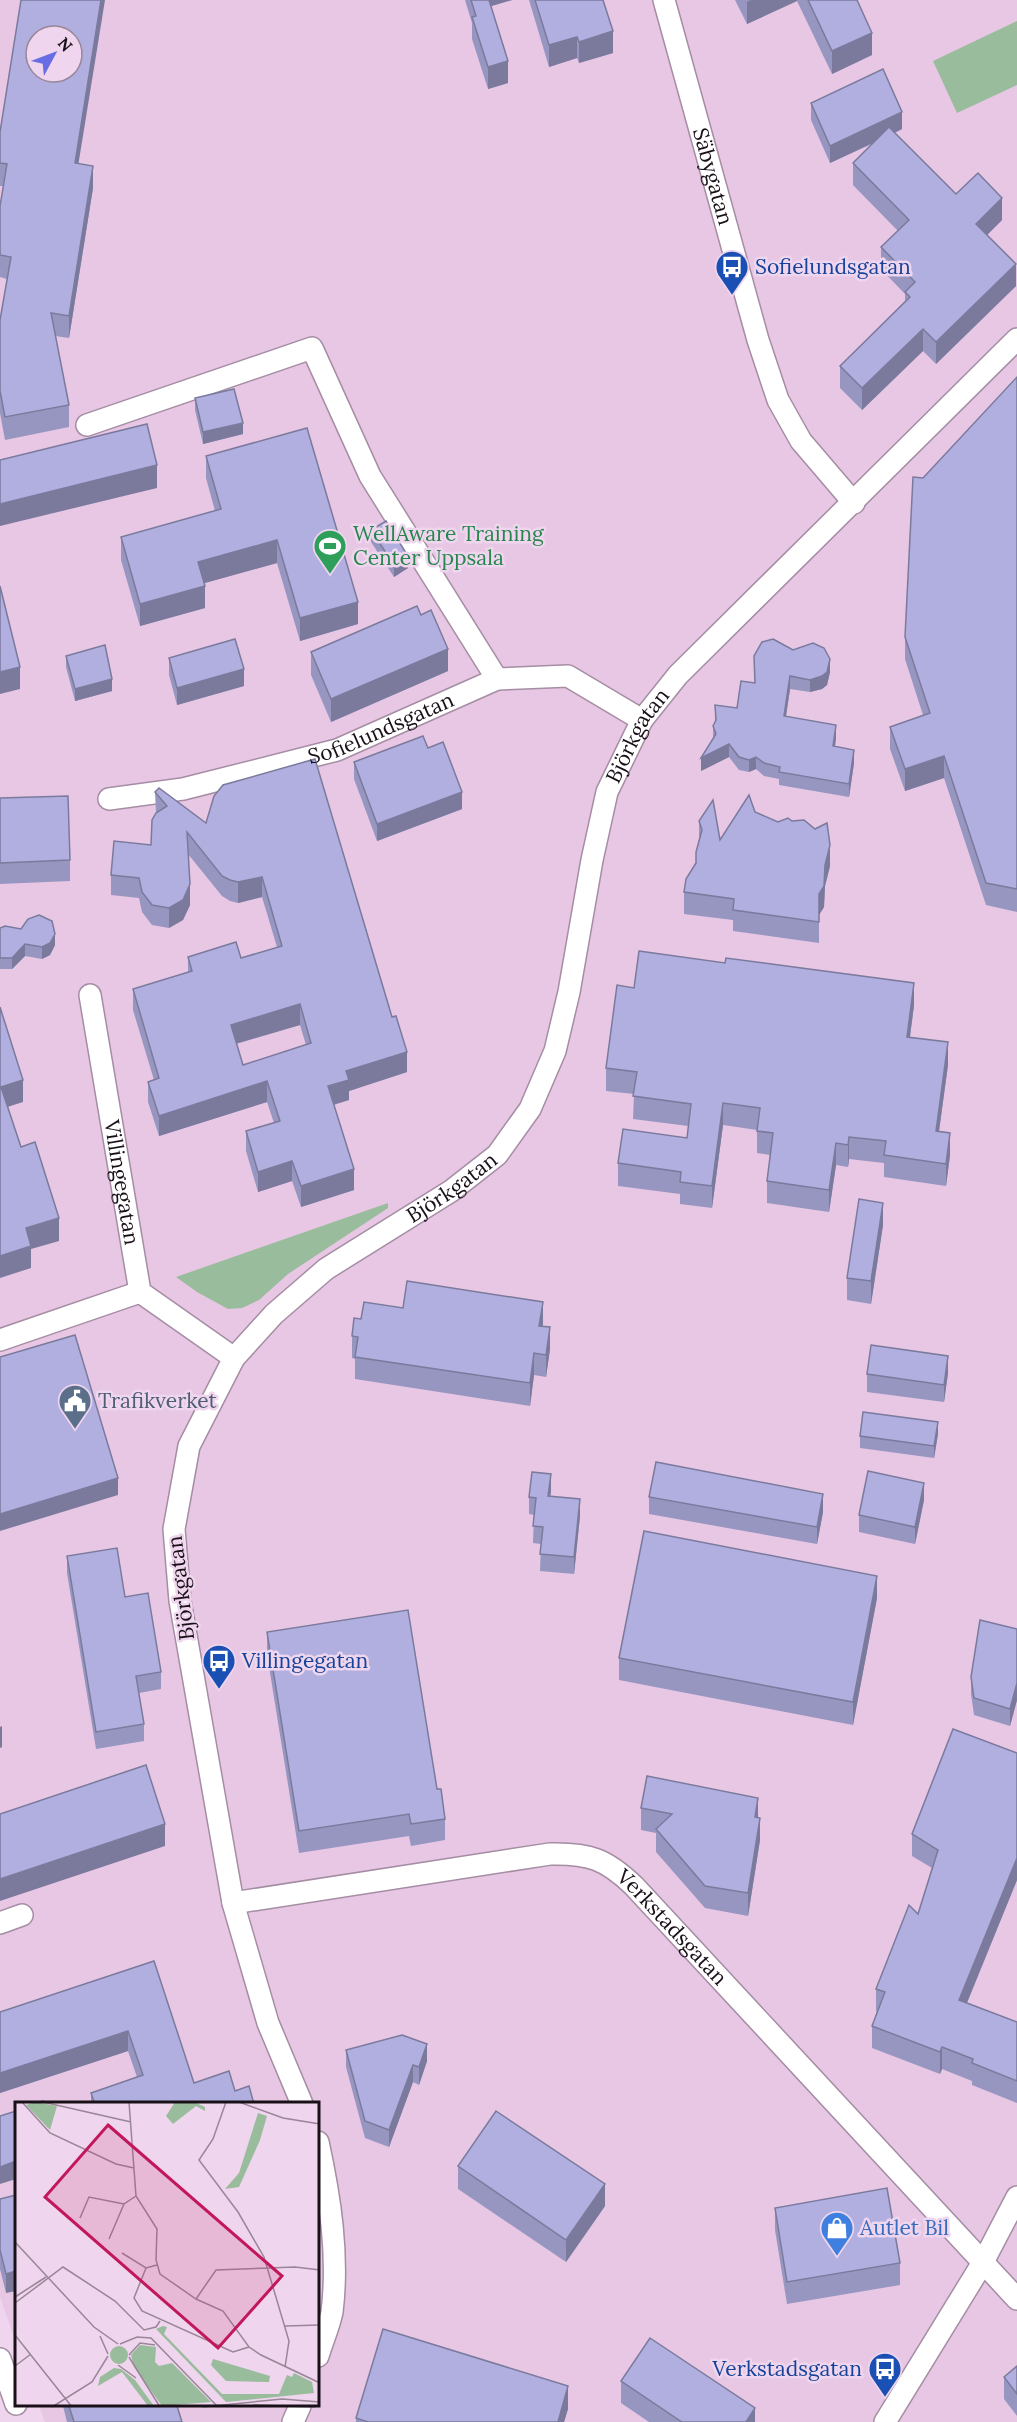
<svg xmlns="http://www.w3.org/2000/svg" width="1017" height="2422" viewBox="0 0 1017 2422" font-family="Lora,serif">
  <rect width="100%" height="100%" fill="#efd5ed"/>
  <!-- built -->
  <path fill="#e7c7e4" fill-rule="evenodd" d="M0,0h1017v2422h-972l-6,-16h279v-302h-302v239l-16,-46zM36,36h36v36h-36z"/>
  <!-- green -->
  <g fill="#99bc9c">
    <path d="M1017,21v64l-60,28 -24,-52z"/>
    <path d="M388,1203v5l-100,66 -29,26 -17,8 -14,1 -31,-17 -21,-15z"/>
  </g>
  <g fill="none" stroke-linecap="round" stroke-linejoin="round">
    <!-- minor casing -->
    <g stroke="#a58da3" stroke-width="24">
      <g id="minor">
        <path id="s1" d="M664,0l94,340 20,60 23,41 53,62"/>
        <path d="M87,425l225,-77 58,128 127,203"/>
        <path id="s2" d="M109,799l74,-10 154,-39 160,-71 71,-3 74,44"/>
        <path id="s3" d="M90,995l50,297 94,66"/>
        <path d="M0,1340l140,-48"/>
        <path id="s4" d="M233,1903l317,-49c39,-1 56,5 84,32l383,413"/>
        <path d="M0,1923l22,-8"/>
        <path id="s5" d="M302,2104l-34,-81 -35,-120 -53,-302 -6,-72 15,-83 45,-88 40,-44 52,-45 125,-78 46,-36 33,-46 25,-58 14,-59 23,-132 15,-68 35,-72 36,-45 339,-336"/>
        <path d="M318,2142c12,55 21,113 14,170 -3,15 -10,30 -14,44"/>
        <path d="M0,2359l16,45"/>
        <path d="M293,2422l7,-16"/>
        <path d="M885,2422l97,-158 35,-67"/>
      </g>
    </g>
    <!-- minor -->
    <use href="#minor" stroke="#fff" stroke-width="21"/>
  </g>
  <!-- wall -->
  <g fill="#9796c1" fill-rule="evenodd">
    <path d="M465,0h47l-21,6 17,77 -20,6 -16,-50v-16z"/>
    <path d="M529,0h74l10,53 -34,10 -2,-5 -28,9z"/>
    <path d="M735,0h122l15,55 -40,19 -35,-73 -50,23z"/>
    <path d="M811,103l91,26 -7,4 61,61 46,26 -15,15 29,51 -80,78 -13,-13 -61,59 -22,-22v-22l65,-65v-7l-24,-25v-22l17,-16 -45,-46v-22l21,-20 -44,20 -19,-43z"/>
    <path d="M0,132l78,31 15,25 -24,150 -14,-2 14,69v22l-64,13 -5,-27v-93l7,-41 -7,-2v-71l3,-20h-3z"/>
    <path d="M1017,377v535l-31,-7 -42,-127 -39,13 -15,-42v-22l33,-12 -18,-56v-22l18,-159z"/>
    <path d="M195,398l48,36 -40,10 -8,-34z"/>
    <path d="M206,456l152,168 -58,17 -23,-78 -73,20 1,25 -65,18 -19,-66v-23l94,-26 -9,-33z"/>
    <path d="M371,530l37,38 -14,9 -23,-35z"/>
    <path d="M421,615l27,56 -117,51 -20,-47v-23z"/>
    <path d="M66,656l46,35 -37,10 -9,-34z"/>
    <path d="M754,656l76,16 -3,13 -5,4 -12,3 -20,-3 -4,27 50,22 -1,8 19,17 -5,34 -70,-12v-6l-15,-3 -8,-7 -7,3 -10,-2 -10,-13 -28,14 12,-32v-13l2,-4v-17l22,3 17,-25z"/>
    <path d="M169,658l75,28 -67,19 -8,-30z"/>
    <path d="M428,748l34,61 -85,32 -23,-62v-17z"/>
    <path d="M155,792l51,31 8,-27 193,276 -58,19v9l-15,5 20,85 -53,17 -9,-26 -34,11 -12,-41v-20l28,-8 -7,-21 -108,34 -11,-34v-20l6,-2 -21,-70v-21l55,-16v-16l53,1 36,-11 -15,-50 -24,6 -8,-2 -8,-5 -34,-42 2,51 -7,15 -14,8 -17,-3 -10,-13 -3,-14 -28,-3v-20l40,-30 5,-32zM300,1025l6,20 -63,20 -7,-21z"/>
    <path d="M0,798l70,62v21l-70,3z"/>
    <path d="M755,812l75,54 -5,20 -1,21 -5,8v28l-86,-12v-11l-49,-6v-22l12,-28v-12l3,-13v-18l21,19z"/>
    <path d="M0,928l55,17 -5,10 -8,4 -17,-3 -13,13h-12z"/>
    <path d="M634,988l280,17 -4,32 38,28 -9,66 11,24 -4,31 -62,-9v-14l-35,-4 -1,8 -12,-2 -7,47 -62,-9v-22l3,-26 -13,-2v-23l-34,-5 -11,83 -32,-4v-10l-62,-8v-23l69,-25 1,-12 -55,-7 1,-25 -28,-3v-23z"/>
    <path d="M883,1225l-12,79 -24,-4v-22z"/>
    <path d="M403,1308l139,18 8,23 -4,28 -12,-2 -4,31 -175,-27v-20l-3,-1v-22l9,-17z"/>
    <path d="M948,1373l-4,29 -77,-10v-18z"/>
    <path d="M938,1434l-4,24 -74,-10v-12z"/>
    <path d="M551,1491l-1,5 30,20 -6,58 -34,-3 1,-27 -8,-1 1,-28 -5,-1v-17z"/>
    <path d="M649,1497l174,15 -6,32 -168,-30z"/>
    <path d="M924,1500l-9,44 -56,-12v-17z"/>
    <path d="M67,1556l58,41 36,75v17l-22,4 5,31v17l-48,8 -29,-176z"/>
    <path d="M877,1598l-24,127 -234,-45v-22z"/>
    <path d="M1017,1629v71l-7,26 -36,-11 -3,-21v-17z"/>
    <path d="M267,1632l170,157 8,30v21l-34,6 -2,-10 -110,17 -32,-199z"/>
    <path d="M1017,1753v127l-50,123 50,19v81l-45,-18v-4l-30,-12 -2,5 -68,-26v-22l5,-15h-1v-22l42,-75 14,-46 -20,-12v-22z"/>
    <path d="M641,1808l117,9 2,23 -12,76 -43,-8 -49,-56v-19l-15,-3z"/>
    <path d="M154,1961l40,122 41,8 19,13h-163v-11l46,-16 -9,-26 -128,42v-81z"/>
    <path d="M346,2050l81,11 -8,24 -6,-3 -24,65 -24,-9 -19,-71z"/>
    <path d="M458,2166l147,40 -39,56 -108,-73z"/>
    <path d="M16,2195l-10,98 -6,-24v-70z"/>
    <path d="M775,2208l125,55v22l-113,19 -12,-74z"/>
    <path d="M1017,2366v50l-13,-17v-22z"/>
    <path d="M621,2381l125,41h-97l-28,-19z"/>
    <path d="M63,2406h114l5,16h-115z"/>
    <path d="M568,2409l-4,13h-208v-4z"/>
  </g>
  <!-- shaded-wall -->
  <g fill="#7b7a9d">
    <path d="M101,0h4l-30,185v-22z"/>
    <path d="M485,0h27l-27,8z"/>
    <path d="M751,0h46v1l-50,23v-22z"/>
    <path d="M613,31v22l-34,10v-21z"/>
    <path d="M872,33v22l-40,19v-23z"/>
    <path d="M577,37v21l-28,9v-22z"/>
    <path d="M508,61v22l-20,6v-22z"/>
    <path d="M902,112v17l-72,34v-17z"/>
    <path d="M93,166v22l-24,150v-22z"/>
    <path d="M1002,198v22l-26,26v-22z"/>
    <path d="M1016,264v22l-80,78v-22z"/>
    <path d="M923,329v22l-61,59v-22z"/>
    <path d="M243,423v11l-40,10v-12z"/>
    <path d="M157,465v23l-157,38v-22z"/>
    <path d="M277,540v23l-79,22v-23z"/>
    <path d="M408,556v12l-14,9v-12z"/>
    <path d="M205,586v22l-65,18v-22z"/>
    <path d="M358,602v22l-58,17v-23z"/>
    <path d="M448,649v22l-117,51v-23z"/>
    <path d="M830,659v13l-3,13 -5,4 -12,3v-12z"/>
    <path d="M20,667v22l-20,5v-22z"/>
    <path d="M244,669v17l-67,19v-17z"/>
    <path d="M790,676v13l-6,40v-13z"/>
    <path d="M112,679v12l-37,10v-12z"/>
    <path d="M836,725v13l-3,21v-13z"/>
    <path d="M729,744v13l-28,14v-13z"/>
    <path d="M854,750v13l-5,34v-13z"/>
    <path d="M944,756v22l-39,13v-22z"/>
    <path d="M756,757v12l-7,3v-12z"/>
    <path d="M462,792v17l-85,32v-17z"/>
    <path d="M830,845v21l-5,20 -1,21 -5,8v28v-49l6,-29z"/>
    <path d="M262,877v20l-24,6v-21z"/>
    <path d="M190,884v21l-7,15 -14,8v-20z"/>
    <path d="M55,934v11l-5,10 -8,4v-12z"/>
    <path d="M25,944v12l-13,13v-11z"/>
    <path d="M914,983v22l-7,54v-22z"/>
    <path d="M300,1004v21l-69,20v-20z"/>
    <path d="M948,1042v23l-12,88v-22z"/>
    <path d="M407,1052v20l-58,19v9l-21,6v-20l18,-15z"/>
    <path d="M23,1080v22l-22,7v-22z"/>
    <path d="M267,1081v21l-108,34v-20z"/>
    <path d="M723,1103v22l-11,83v-22z"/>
    <path d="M950,1133v22l-4,31v-22z"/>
    <path d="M849,1137v22l-1,8v-22z"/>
    <path d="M836,1143v22l-7,47v-22z"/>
    <path d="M292,1161v20l-34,11v-20z"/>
    <path d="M354,1169v21l-53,17v-21z"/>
    <path d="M883,1203v22l-12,79v-23z"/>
    <path d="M59,1218v23l-28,8v19l-31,10v-22l26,-28z"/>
    <path d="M543,1302v22l-4,24v-22z"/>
    <path d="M550,1327v22l-4,28v-22z"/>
    <path d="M534,1353v22l-4,31v-23z"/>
    <path d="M948,1356v17l-4,29v-17z"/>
    <path d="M938,1422v12l-4,24v-12z"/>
    <path d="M551,1474v17l-3,22v-17z"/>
    <path d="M118,1478v17l-118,36v-17z"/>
    <path d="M924,1483v17l-9,44v-17z"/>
    <path d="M823,1494v18l-6,32v-17z"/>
    <path d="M580,1499v17l-6,58v-17z"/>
    <path d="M877,1576v22l-24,127v-23z"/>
    <path d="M1017,1683v17l-7,26v-17z"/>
    <path d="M2,1726v21l-2,1v-21z"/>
    <path d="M758,1798v23l-3,-4z"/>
    <path d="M760,1818v22l-12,76v-23z"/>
    <path d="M165,1824v22l-165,55v-22z"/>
    <path d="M1017,1858v22l-58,142v-22z"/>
    <path d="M128,2031v20l-128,42v-20z"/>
    <path d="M427,2044v17l-8,24v-18z"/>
    <path d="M942,2047v22l-2,5v-22z"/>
    <path d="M413,2065v17l-24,65v-17z"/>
    <path d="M16,2161v18l-16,5v-17z"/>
    <path d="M605,2184v22l-39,56v-22z"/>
    <path d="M16,2271v20l-10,2v-19z"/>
    <path d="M568,2386v23l-4,13h-6z"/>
    <path d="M755,2408v14h-9z"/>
  </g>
  <!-- building -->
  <g fill="#b0afe0" stroke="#7b7a9d" stroke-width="1.5" fill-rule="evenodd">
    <path d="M21,0h80l-26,163 18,3 -24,150 -18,-3 18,92 -64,12 -5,-26v-71l11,-63 -11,-2v-49l7,-42 -7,-1v-31zM36,36h36v36h-36z"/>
    <path d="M471,0h18l19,61 -20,6 -16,-50 4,-1z"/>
    <path d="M535,0h68l10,31 -34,11 -2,-5 -28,8z"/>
    <path d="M808,0h49l15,33 -40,18z"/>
    <path d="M883,69l19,43 -72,34 -19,-43z"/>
    <path d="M889,127l67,67 22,-21 24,25 -26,26 40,40 -80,78 -13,-13 -61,59 -22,-22 70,-69 -5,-5 10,-10 -34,-35 28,-27 -56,-57z"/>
    <path d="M1017,377v512l-31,-6 -42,-127 -39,13 -15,-42 40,-14 -25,-76 8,-160 10,1z"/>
    <path d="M234,389l9,34 -40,9 -8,-34z"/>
    <path d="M147,424l10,41 -157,39v-44z"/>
    <path d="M307,428l51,174 -58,16 -23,-78 -79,22 7,24 -65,18 -19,-67 100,-28 -15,-53z"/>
    <path d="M386,521l22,35 -14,9 -23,-35z"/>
    <path d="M0,586l20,81 -20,5z"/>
    <path d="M417,606l4,9 10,-5 17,39 -117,50 -20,-47z"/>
    <path d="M235,639l9,30 -67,19 -8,-30z"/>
    <path d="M773,639l20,11 20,-7 11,5 6,11 -3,13 -5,4 -12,4 -20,-4 -6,40 52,9 -3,21 21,4 -5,34 -70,-12 1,-5 -16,-4 -8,-6 -7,3 -10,-3 -10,-13 -28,14 15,-24 -3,-8 3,-6 -1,-15 22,3 4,-27 14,2 -1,-27 8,-14z"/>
    <path d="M105,645l7,34 -37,10 -9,-33z"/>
    <path d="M423,736l5,12 15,-6 19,50 -85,32 -23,-62z"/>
    <path d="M315,759l77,258 4,-1 11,36 -61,19 3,9 -21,6 26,83 -53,17 -9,-25 -34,11 -12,-41 34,-10 -13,-40 -108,35 -11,-34 11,-4 -26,-89 59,-18 -4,-14 48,-15 5,16 41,-12 -20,-69 -24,5 -8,-2 -8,-4 -35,-44 3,52 -7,16 -14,8 -17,-3 -10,-13 -3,-14 -28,-3 3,-34 37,4 1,-25 4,-7 11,-7 -12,-14 4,-4 47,35 8,-27 9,-11zM300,1004l11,39 -68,22 -12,-40z"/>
    <path d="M749,795l6,17 23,10 10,-4 4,3 12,-1 11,9 12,-6 3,22 -5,20 -1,21 -5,8v28l-86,-12 1,-11 -50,-7 2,-13 10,-16v-11l6,-22 -3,-9 14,-21 7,40z"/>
    <path d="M68,796l2,64 -70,3v-65z"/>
    <path d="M39,915l13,6 3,13 -5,9 -8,4 -17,-3 -13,14h-12v-30l5,-2 16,3 7,-10z"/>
    <path d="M639,951l86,12 1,-5 188,25 -7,54 41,5 -12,89 14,2 -4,31 -62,-9 2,-14 -37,-4 -1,8 -12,-2 -7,47 -62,-9 6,-48 -16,-2 3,-23 -37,-5 -11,83 -32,-4 1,-10 -63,-9 5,-34 64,9 4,-34 -58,-8 4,-24 -31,-4 11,-83 17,3z"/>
    <path d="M0,1007l23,73 -22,7 20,60 14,-5 24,76 -33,10 5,18 -31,10z"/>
    <path d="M859,1199l24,4 -12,78 -24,-3z"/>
    <path d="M407,1281l136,21 -4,24 11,1 -4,28 -12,-2 -4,30 -175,-26 3,-20 -6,-1 2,-18 7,1 3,-17 39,6z"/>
    <path d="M75,1335l43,143 -118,36v-157z"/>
    <path d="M871,1345l77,11 -4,29 -77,-11z"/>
    <path d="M863,1412l75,10 -4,24 -74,-10z"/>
    <path d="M656,1462l167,32 -6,33 -168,-30z"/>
    <path d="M868,1471l56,12 -9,44 -56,-12z"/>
    <path d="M532,1472l19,2 -3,22 32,3 -6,58 -34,-3 3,-27 -10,-1 3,-28 -7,-1z"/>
    <path d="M644,1531l233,45 -24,126 -234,-44z"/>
    <path d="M117,1548l8,49 23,-4 13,79 -25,4 8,48 -48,8 -29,-176z"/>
    <path d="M408,1610l29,179h4l4,30 -34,5 -2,-10 -110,17 -32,-199z"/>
    <path d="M980,1620l37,9v54l-7,26 -36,-11 -3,-21z"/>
    <path d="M953,1729l64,24v105l-58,142 58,22v59l-45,-18 1,-4 -31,-12 -2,5 -68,-26 13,-34 -9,-3 33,-84 9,9 20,-64 -26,-16z"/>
    <path d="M146,1765l19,59 -165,55v-65z"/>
    <path d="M647,1776l111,22 -3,19 5,1 -12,75 -43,-7 -49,-57 16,-15 -31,-6z"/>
    <path d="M154,1961l40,122 35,-12 6,20 14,-5 5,18h-159l-4,-11 52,-18 -15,-44 -128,42v-61z"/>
    <path d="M402,2035l25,9 -8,23 -6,-2 -24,65 -24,-9 -19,-71z"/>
    <path d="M43,2101l1,3h-9z"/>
    <path d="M16,2111v50l-16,6v-51z"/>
    <path d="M496,2111l109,73 -39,56 -108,-74z"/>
    <path d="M887,2188l13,75 -113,19 -12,-74z"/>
    <path d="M16,2195v76l-10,3 -6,-24v-51z"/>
    <path d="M383,2329l185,57 -10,36h-190l-12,-4z"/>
    <path d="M650,2338l105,70 -9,14h-64l-61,-41z"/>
    <path d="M1017,2366v28l-13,-17z"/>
    <path d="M69,2406h108l5,16h-108z"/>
  </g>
  <!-- icons -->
  <defs>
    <g id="bus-pin" transform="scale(1.725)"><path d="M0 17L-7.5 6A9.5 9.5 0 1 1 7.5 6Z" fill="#1a4fb4" stroke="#efd5ed"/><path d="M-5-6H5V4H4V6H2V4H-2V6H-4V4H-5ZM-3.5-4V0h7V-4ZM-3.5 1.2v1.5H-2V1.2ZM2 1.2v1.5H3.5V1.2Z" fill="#fff"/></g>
    <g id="stadium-pin" transform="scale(1.725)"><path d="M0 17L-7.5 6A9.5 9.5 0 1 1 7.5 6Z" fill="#2e9e5b" stroke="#efd5ed"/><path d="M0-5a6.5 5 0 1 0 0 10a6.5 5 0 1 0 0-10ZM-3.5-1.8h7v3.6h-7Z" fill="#fff"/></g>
    <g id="civic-pin" transform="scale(1.725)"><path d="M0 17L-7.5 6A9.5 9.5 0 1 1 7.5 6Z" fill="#5c6f8a" stroke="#efd5ed"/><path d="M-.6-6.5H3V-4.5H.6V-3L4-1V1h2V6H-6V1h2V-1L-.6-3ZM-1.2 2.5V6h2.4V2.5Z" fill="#fff"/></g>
    <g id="shop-pin" transform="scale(1.725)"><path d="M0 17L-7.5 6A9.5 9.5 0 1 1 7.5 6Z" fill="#3f7fe0" stroke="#efd5ed"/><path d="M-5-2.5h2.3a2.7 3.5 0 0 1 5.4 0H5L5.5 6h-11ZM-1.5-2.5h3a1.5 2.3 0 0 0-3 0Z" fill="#fff"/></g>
  </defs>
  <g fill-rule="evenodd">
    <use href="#bus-pin" x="732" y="267"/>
    <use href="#stadium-pin" x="330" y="546"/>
    <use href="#civic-pin" x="75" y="1401"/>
    <use href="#bus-pin" x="219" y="1661"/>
    <use href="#shop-pin" x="837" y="2228"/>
    <use href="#bus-pin" x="885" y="2369"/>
  </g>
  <g text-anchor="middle" stroke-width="5" stroke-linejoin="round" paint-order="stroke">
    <!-- street labels -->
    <g font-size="21" fill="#191018" stroke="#efd5ed">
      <text dy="7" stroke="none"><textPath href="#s1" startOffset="183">Säbygatan</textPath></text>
      <text dy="7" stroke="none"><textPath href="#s2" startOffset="282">Sofielundsgatan</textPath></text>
      <text dy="7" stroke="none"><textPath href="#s5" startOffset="1557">Björkgatan</textPath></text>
      <text dy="7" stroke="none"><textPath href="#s3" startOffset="190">Villingegatan</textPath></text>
      <text dy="7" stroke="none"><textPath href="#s5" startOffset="1053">Björkgatan</textPath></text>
      <text transform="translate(181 1588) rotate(-97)" y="7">Björkgatan</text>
      <text dy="7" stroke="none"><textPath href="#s4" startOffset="470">Verkstadsgatan</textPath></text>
    </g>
    <!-- transit labels -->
    <g font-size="21" fill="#164399" stroke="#efd5ed" text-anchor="start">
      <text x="755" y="274">Sofielundsgatan</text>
      <text x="242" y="1668">Villingegatan</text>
      <text x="862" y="2376" text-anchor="end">Verkstadsgatan</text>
    </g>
    <!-- leisure labels -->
    <g font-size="21" fill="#27864d" stroke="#efd5ed" text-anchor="start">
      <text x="353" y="541">WellAware Training<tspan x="353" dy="24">Center Uppsala</tspan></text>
    </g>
    <!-- service labels -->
    <g font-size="21" fill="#4e5e75" stroke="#efd5ed" text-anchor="start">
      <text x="98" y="1408">Trafikverket</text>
    </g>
    <!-- shop labels -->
    <g font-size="21" fill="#366cbe" stroke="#efd5ed" text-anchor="start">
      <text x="860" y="2235">Autlet Bil</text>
    </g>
  </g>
  <!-- overview -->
  <g transform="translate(15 2102)">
    <rect width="304" height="304" fill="#efd5ed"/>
    <path d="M20,0l22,4 -7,24 -24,-25zM160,0h19l11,5v4l-9,-5 -23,18 -7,-8zM243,11l9,3 -7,24 -21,47 -14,2 14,-16zM148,224l4,1 -3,7 58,60h57l8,-19 5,2 2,-4 18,9 2,11 -88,9 -70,-73zM125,243l16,2 -1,15 4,4 13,-3 39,39 -49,4 -28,-39 -3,-12zM95 253a9 9 0 1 1 18 0a9 9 0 1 1-18 0ZM198,257l57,17 -1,6 -43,-1 -15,-16zM99,266l7,1 14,11 19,26h-6l-26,-34 -24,14 2,-9z" fill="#99bc9c"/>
    <path fill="none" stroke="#998698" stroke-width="1.5" d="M7,0l28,31 66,31 18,4M28,0l88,20M114,0l7,94 21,33 -1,31 4,14 36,25 27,12 26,36 12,8 59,28M211,0l-13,37 -14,21 39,52 26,45 25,84 -4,26M224,0l44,16 37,6M65,116l9,-21 35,7M94,137l15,-35 12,-8M0,140l79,85 24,17M107,151l24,15 11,-3M131,166l-12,30 8,13 91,41 16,-5M0,195l31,-20M181,197l20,-29 79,-3 25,3M0,201l48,-36 52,34 29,29 12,-3 4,-6M270,224l35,-1M0,233l57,72M85,234l8,18M105,242l17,-7 14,1 67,69M114,253l11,-12 15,2M114,255l31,50M103,263l18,13M0,264l16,-12M238,303l62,2M37,305l40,-25 16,-26M188,305l79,-8 38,3"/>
    <path fill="#c2185b" fill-opacity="0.15" stroke="#c2185b" stroke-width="3" d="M93,23l174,151 -64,72 -173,-151z"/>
    <rect width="304" height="304" fill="none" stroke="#191018" stroke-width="3"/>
  </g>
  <!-- north arrow -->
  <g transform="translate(54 54) rotate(49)"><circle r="28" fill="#efd5ed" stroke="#998698" stroke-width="1.5"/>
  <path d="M0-4.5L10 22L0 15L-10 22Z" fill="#686ce5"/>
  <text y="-9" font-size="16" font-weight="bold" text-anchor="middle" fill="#191018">N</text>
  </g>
</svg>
